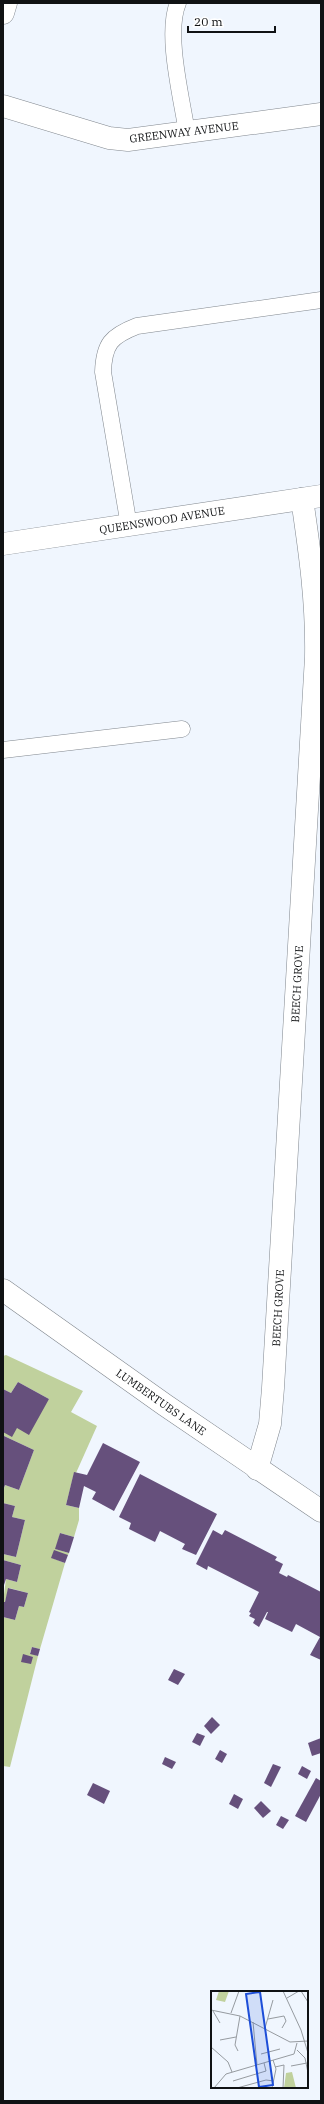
<svg xmlns="http://www.w3.org/2000/svg" width="324" height="2104" viewBox="0 0 324 2104" font-family="'IBM Plex Serif',serif">
  <rect width="100%" height="100%" fill="#f0f6fe"/>
  <!-- green -->
  <path fill="#c0d19d" d="M6,1355l77,36 -12,21 26,14 -21,47h-2l-8,32 13,3v12l-5,17 -14,-4 -4,16 13,4 -1,2 -16,3 13,5 -25,86 -8,-2 -2,6 8,3 -28,111 -7,-1v-149l12,3 4,-14 5,1 4,-14 -19,-5 -4,14h-2l3,-23 11,3 4,-17 -18,-5v-6l13,3 9,-37 -13,-3 3,-11 -12,-3v-11l2,-7 14,5 15,-40 -30,-14 -1,2v-6l14,-4 32,-29 -31,-17 -7,11 -8,-4v-33z"/>
  <!-- building -->
  <g fill="#66507c">
    <path d="M18,1382l31,17 -20,36 -12,-7 -5,9 -9,-5v-43l8,4z"/>
    <path d="M4,1436l30,14 -15,40 -14,-5 -2,6z"/>
    <path d="M103,1443l37,19 -26,49 -22,-12 4,-7 -12,-6 -5,22 -13,-3 8,-33 13,3z"/>
    <path d="M140,1474l77,40 -21,41 -14,-6 3,-5 -25,-13 -5,11 -26,-13 2,-6 -12,-6z"/>
    <path d="M3,1503l12,3 -3,11 13,3 -9,37 -13,-3z"/>
    <path d="M213,1530l9,5 3,-5 52,27 -2,3 8,4 -4,9 8,4 1,-2 33,17v68l-11,-5 10,-18 -24,-13 -4,8 -27,-13 3,-7h-1l-8,15 -6,-4 2,-4 -6,-3 2,-3 -2,-1 10,-20 -51,-26 -1,4 -11,-6z"/>
    <path d="M60,1533l14,4 -5,16 -14,-4z"/>
    <path d="M54,1550l14,5 -3,8 -14,-5z"/>
    <path d="M3,1560l18,5 -4,17 -11,-3 -3,9z"/>
    <path d="M8,1588l20,5 -4,14 -5,-1 -4,14 -12,-3v-15h2z"/>
    <path d="M32,1647l8,2 -2,7 -8,-2z"/>
    <path d="M23,1654l10,3 -2,7 -10,-2z"/>
    <path d="M174,1669l11,5 -7,11 -10,-5z"/>
    <path d="M212,1717l8,8 -9,9 -7,-8z"/>
    <path d="M197,1733l8,3 -5,10 -8,-4z"/>
    <path d="M321,1738v15l-9,3 -4,-13z"/>
    <path d="M220,1750l7,4 -5,9 -7,-4z"/>
    <path d="M165,1757l11,5 -4,7 -10,-5z"/>
    <path d="M273,1764l8,3 -10,20 -7,-4z"/>
    <path d="M302,1766l9,5 -4,8 -9,-5z"/>
    <path d="M316,1778l5,3v13l-15,28 -11,-6z"/>
    <path d="M93,1783l17,8 -6,13 -17,-9z"/>
    <path d="M234,1794l9,5 -5,10 -9,-5z"/>
    <path d="M261,1801l10,10 -8,7 -9,-10z"/>
    <path d="M281,1816l8,4 -6,9 -7,-4z"/>
  </g>
  <g fill="none" stroke-linecap="round" stroke-linejoin="round">
    <!-- lane casing -->
    <g stroke="#81878e" stroke-width="17">
      <g id="lane">
        <path d="M178,3c-13,31 4,96 9,130"/>
        <path d="M129,526l-26,-154c1,-28 8,-36 34,-46l184,-26"/>
        <path d="M3,750l179,-21"/>
      </g>
    </g>
    <!-- street casing -->
    <g stroke="#81878e" stroke-width="23">
      <g id="street">
        <path d="M3,13l3,-10"/>
        <path d="M3,106l106,32 19,2 193,-26"/>
        <path d="M3,544l318,-48"/>
        <path d="M257,1469l13,-45 3,-36 43,-731c1,-54 -6,-104 -14,-158"/>
      </g>
    </g>
    <!-- secondary casing -->
    <g stroke="#81878e" stroke-width="23">
      <path id="secondary" d="M3,1290l162,115 156,106"/>
    </g>
    <!-- lane -->
    <use href="#lane" stroke="#fff" stroke-width="16"/>
    <!-- street -->
    <use href="#street" stroke="#fff" stroke-width="22"/>
    <!-- secondary -->
    <use href="#secondary" stroke="#fff" stroke-width="22"/>
  </g>
  <g text-anchor="middle" stroke-width="4" stroke-linejoin="round" paint-order="stroke">
    <!-- street labels -->
    <g font-size="11" fill="#101214" stroke="#fff">
      <text transform="translate(184 132) rotate(-7)" y="4">GREENWAY AVENUE</text>
      <text transform="translate(162 520) rotate(-9)" y="4">QUEENSWOOD AVENUE</text>
      <text transform="translate(297 984) rotate(-87)" y="4">BEECH GROVE</text>
      <text transform="translate(278 1308) rotate(-87)" y="4">BEECH GROVE</text>
      <text transform="translate(161 1402) rotate(35)" y="4">LUMBERTUBS LANE</text>
    </g>
  </g>
  <!-- overview -->
  <g transform="translate(211 1991)">
    <rect width="97" height="97" fill="#f0f6fe"/>
    <path d="M8,0h10l-4,11 -9,-2zM81,81l4,16h-12l2,-15z" fill="#c0d19d"/>
    <path fill="none" stroke="#969ba0" stroke-width="1" d="M72,0l18,39 7,23M90,0l7,11M76,7l12,-7M0,19l29,6 50,26 18,-1M2,20l7,12M20,22l8,-22M57,28l16,-3 2,5 -4,7M42,31l4,43M54,37l8,-28M9,49l16,-3M0,56l17,15 4,10M86,59l8,8 3,15M27,60l-3,-6 5,-29M50,63l19,-5M80,75l16,-3M64,76l9,-2 -1,23M22,90l33,-10 -2,-8M3,97l12,-14 68,-20 3,-11M26,97l29,-8 8,1M61,97l4,-19 -3,-9"/>
    <path fill="#1d4ed8" fill-opacity="0.15" stroke="#1d4ed8" stroke-width="2" d="M49,1l13,93 -14,2 -13,-93z"/>
    <rect width="97" height="97" fill="none" stroke="#101214" stroke-width="2"/>
  </g>
  <!-- border -->
  <rect width="324" height="2104" fill="none" stroke="#101214" stroke-width="8"/>
  <!-- scale -->
  <path d="M188 26v6h87v-6" fill="none" stroke="#101214" stroke-width="2"/>
  <text x="194" y="26" font-size="12" fill="#101214" stroke="#ffffff" stroke-width="3" paint-order="stroke">20 m</text>
</svg>
